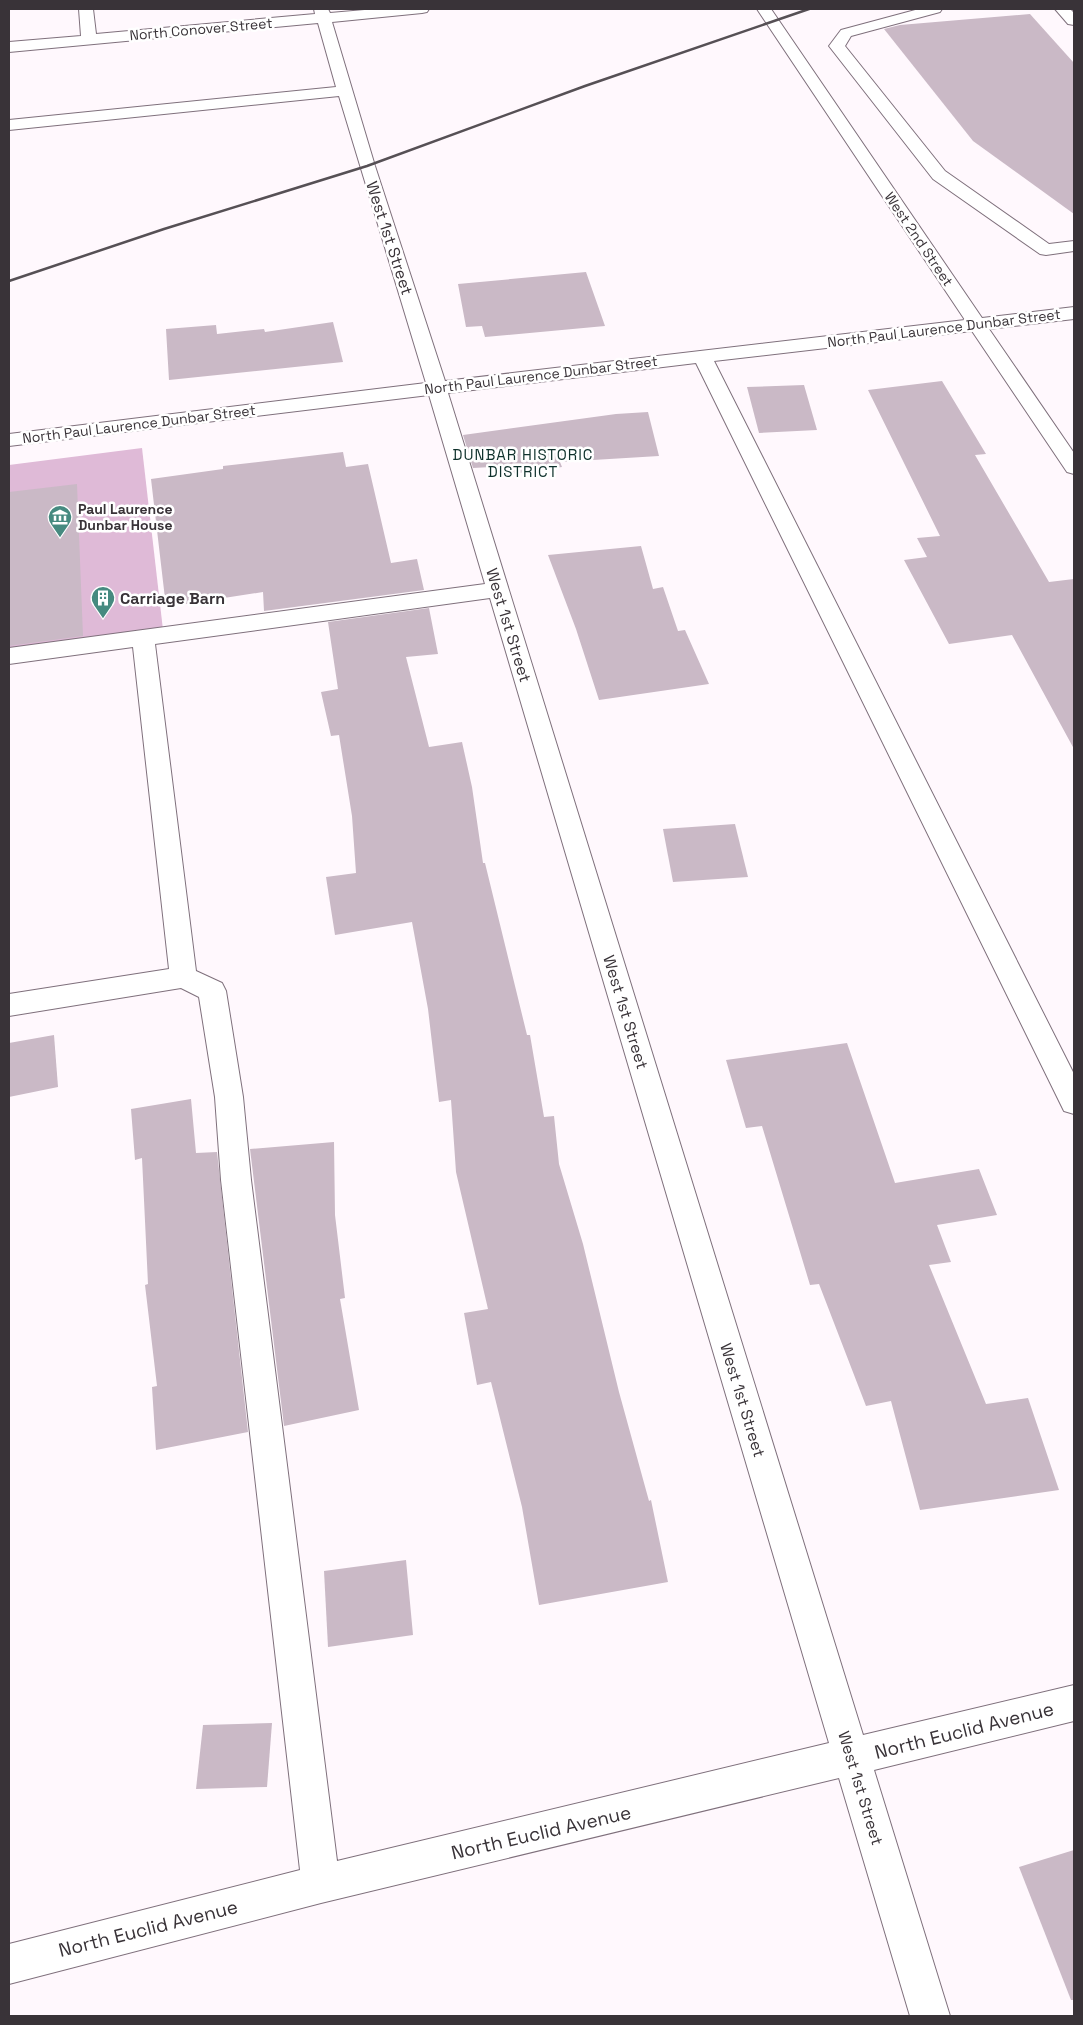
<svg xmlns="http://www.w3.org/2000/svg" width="1083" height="2025" viewBox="0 0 1083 2025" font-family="'Space Grotesk',sans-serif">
  <rect width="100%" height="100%" fill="#fff8fd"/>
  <!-- green -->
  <path fill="#dfbad7" d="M142,448l21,182 -154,20v-185z"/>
  <!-- building -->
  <g fill="#cab9c6">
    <path d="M1030,14l44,49v151l-101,-73 -89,-112 16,-4z"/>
    <path d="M586,272l19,54 -120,11 -3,-11 -16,1 -8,-43z"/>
    <path d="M333,322l10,40 -174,18 -3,-51 50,-4 1,9 47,-5 1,3z"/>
    <path d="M942,381l44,73 -11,1 74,127 25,-3v170l-62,-114 -63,9 -45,-84 23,-3 -10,-19 23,-2 -72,-146z"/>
    <path d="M804,385l13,45 -58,3 -12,-46z"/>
    <path d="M648,412l11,44 -99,6 2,5 -50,7 -3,-8 -36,2 -10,-33 153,-21z"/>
    <path d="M343,452l3,15 22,-3 23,99 26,-4 7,31 -160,21 -1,-19 -97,15 -15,-128 72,-10v-3z"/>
    <path d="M77,484l6,152 -74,10v-154z"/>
    <path d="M641,546l12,43 10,-2 15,44 7,-1 24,54 -110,16 -23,-71 -28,-74z"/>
    <path d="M429,608l9,46 -32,3 23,90 33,-5 10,45 11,76h2l42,172h3l14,82 10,-1 5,48 24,80 36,148 30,109 2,-1 17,82 -129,23 -17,-98 -31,-125 -14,3 -13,-72 24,-4 -32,-137 -5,-72 -12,2 -11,-93 -16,-87 -77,13 -9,-58 30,-4 -4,-57 -13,-81 -8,1 -10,-44 17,-3 -10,-67z"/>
    <path d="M735,824l13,53 -75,5 -10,-53z"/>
    <path d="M54,1035l4,52 -49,10v-54z"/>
    <path d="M847,1043l48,140 84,-14 18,46 -60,10 14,37 -22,3 57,139 42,-6 31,92 -139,20 -29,-109 -25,5 -47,-122 -9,1 -48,-159 -16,2 -20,-68z"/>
    <path d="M191,1099l5,54 21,-1 31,280 -92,18 -4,-63 5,-1 -12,-101 3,-1 -6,-126 -7,2 -4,-51z"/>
    <path d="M334,1142l1,73 10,83 -5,1 19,111 -75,16 -34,-277z"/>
    <path d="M406,1560l7,75 -85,12 -4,-76z"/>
    <path d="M272,1723l-5,64 -71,2 7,-64z"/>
    <path d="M1074,1850v150h-3l-52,-133z"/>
  </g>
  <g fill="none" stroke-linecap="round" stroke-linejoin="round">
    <!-- minor casing -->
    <g stroke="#7f707c" stroke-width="2">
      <g id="minor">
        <path d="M79,9h14l3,25 219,-20 -1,-5h14l2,4 46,-4h53l-2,3 -5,1 -90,9 43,144 70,215 520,-61 -208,-311h14l211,309 92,-11v12l-85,10 85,124v21l-7,-2 -95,-141 -258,30 360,713v40l-10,-3 -368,-748 -248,30 415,1342 211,-50v36l-200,49 76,246h-40l-71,-238 -518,125 -312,81v-40l291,-74 -79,-690 -6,-83 -16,-100 -18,-9 -172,28v-22l160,-25 -36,-322 -124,17v-16l476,-64 -56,-189 -420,51v-12l417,-51 -87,-287 -330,34v-10l327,-33 -18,-64 -309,29v-10l72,-6zM490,598l339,1145 -492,118 -86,-681 -8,-83 -17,-106 -4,-8 -26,-12 -41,-327z"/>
        <path d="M919,9h23l-2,3 -89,24 -6,10 100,125 104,73 25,-3v10l-28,4 -6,-1 -107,-75 -104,-133 12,-16z"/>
        <path d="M1055,9h15l4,4v12l-6,-1z"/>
      </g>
    </g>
    <!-- minor -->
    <use href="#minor" fill="#fff" fill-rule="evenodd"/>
    <!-- rail -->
    <path stroke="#565055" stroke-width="2.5" d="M9,281l155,-52 203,-63 218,-80 224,-77"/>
  </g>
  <!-- icons -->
  <defs>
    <g id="museum-pin" transform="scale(1.25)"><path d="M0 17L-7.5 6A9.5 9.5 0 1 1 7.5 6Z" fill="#468a80" stroke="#fff"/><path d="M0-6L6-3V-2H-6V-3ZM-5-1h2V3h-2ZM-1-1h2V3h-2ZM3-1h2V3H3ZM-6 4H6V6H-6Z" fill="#fff"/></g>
    <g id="building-pin" transform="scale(1.25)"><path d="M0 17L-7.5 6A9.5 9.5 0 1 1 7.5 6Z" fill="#468a80" stroke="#fff"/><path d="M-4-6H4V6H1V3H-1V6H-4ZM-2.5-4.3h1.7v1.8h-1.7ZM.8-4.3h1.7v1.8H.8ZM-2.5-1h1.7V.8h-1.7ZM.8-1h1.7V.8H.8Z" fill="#fff"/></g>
  </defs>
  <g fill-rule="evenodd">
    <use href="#museum-pin" x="60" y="517"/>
    <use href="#building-pin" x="103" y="598"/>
  </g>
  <g text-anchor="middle" stroke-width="5" stroke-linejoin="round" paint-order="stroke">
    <!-- far-street labels -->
    <g font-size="14" fill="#393338" stroke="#fff">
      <text transform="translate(201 29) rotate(-5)" y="5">North Conover Street</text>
      <text transform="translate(919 239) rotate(56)" y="5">West 2nd Street</text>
      <text transform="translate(944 328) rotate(-7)" y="5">North Paul Laurence Dunbar Street</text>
      <text transform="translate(541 375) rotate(-7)" y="5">North Paul Laurence Dunbar Street</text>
      <text transform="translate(139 424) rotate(-7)" y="5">North Paul Laurence Dunbar Street</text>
    </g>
    <!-- far-poi labels -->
    <g font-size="14" font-weight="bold" fill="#393338" stroke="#fff" text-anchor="start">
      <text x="78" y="514">Paul Laurence<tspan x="78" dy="16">Dunbar House</tspan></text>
    </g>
    <!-- far-neighbourhood labels -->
    <g font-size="15" letter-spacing="1" fill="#0f312c" stroke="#fff">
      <text x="523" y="460">DUNBAR HISTORIC<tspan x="523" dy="17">DISTRICT</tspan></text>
    </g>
    <!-- street labels -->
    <g font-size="16" fill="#393338" stroke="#fff">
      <text transform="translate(390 238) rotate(72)" y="6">West 1st Street</text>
      <text transform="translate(509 625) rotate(73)" y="6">West 1st Street</text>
      <text transform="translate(626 1012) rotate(73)" y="6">West 1st Street</text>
      <text transform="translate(743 1400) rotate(73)" y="6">West 1st Street</text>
      <text transform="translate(861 1788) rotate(73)" y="6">West 1st Street</text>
    </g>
    <!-- poi labels -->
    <g font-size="16" font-weight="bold" fill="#393338" stroke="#fff" text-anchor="start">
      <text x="120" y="604">Carriage Barn</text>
    </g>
    <!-- near-street labels -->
    <g font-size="19" fill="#393338" stroke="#fff">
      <text transform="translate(964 1730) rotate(-14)" y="7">North Euclid Avenue</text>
      <text transform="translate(541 1832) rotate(-13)" y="7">North Euclid Avenue</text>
      <text transform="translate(148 1928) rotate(-14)" y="7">North Euclid Avenue</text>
    </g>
  </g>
  <!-- border -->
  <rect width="1083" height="2025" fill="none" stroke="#393338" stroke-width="20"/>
</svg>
